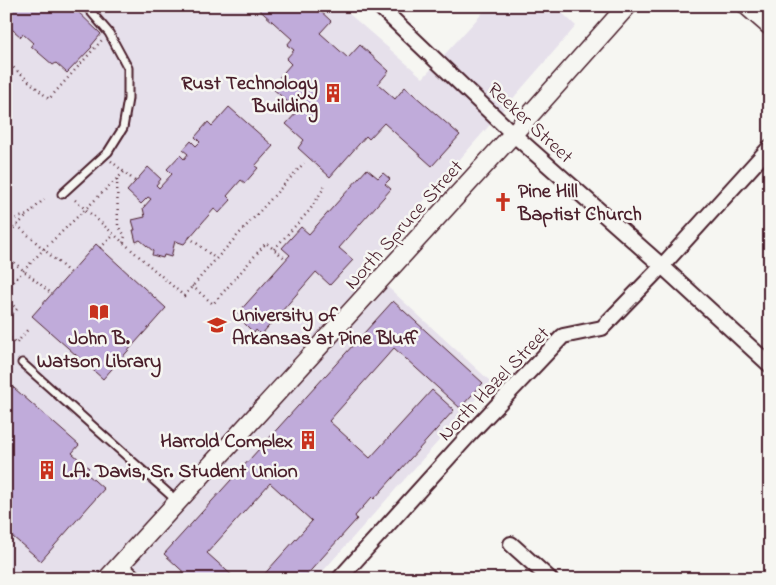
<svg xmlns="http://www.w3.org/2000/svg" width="776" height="585" viewBox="0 0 776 585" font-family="'Indie Flower',sans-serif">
  <rect width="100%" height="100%" fill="#f6f6f2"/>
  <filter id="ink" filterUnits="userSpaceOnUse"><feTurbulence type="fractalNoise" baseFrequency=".02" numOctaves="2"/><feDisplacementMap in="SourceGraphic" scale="10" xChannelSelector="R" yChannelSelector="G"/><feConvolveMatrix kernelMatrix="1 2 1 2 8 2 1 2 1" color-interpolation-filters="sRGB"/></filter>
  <g filter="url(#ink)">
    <!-- built -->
    <path fill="#e6e0eb" d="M6,6h334l83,72 66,-72h66l21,20 -210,241 125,115 -175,197h-310z"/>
    <!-- building -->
    <g fill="#c0abda" stroke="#4a1f2b">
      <path d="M6,6h66l29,28 -10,12 1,1 -25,26 -11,-10 -3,2 -22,-19 2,-3 -10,-9 -2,3 -15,-13z"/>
      <path d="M255,6h60l16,15 -11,12 28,25 12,-13 29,26 -11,13 17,15 10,-12 55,48 -28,31 -48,-43 -15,16 -3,-3 -36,41 -32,-29 6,-8 -18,-16 12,-13 -27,-24 20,-23 -5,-5 8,-9 -7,-5 5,-6z"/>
      <path d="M229,107l44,39 -18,20 3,2 -13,15 -4,-3 -14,16 4,4 -12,13 -5,-4 -30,35 -9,-3 -4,16 -7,-2 -1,3 -11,-3 1,-4 -13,-11 -4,2 -3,-12h2l-3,-10 13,-3 -2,-9 8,-9 -3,-2 -7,7 -14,-13 21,-24 13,12 -5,6 3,3 13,-14 -5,-5 13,-14 4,4 4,-5 -5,-4 8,-9 5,5 4,-4 -5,-5 13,-15 4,4z"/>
      <path d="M367,169l11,9 5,-5 7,6 -5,5 6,5 -52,59 14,12 -23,25 -14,-13 -55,63 -5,-5 -2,3 -10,-10 3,-2 -9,-8 52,-58 -8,-7 19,-21 8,7z"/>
      <path d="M96,244l70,64 -63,71 -71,-63z"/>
      <path d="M393,301l90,82 -23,25 -66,-60 -65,73 41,37 62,-68 22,20 -80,89 -2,-2 -17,19 2,3 -54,60h-43l52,-58 -42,-38 -63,70 29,26h-45l-27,-25z"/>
      <path d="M6,381l73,64 -7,8 17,15 -4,4 19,17 -63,72 -35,-30z"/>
    </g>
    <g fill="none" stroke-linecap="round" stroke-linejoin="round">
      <!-- service casing -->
      <g stroke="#4a1f2b" stroke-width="11">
        <g id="service">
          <path d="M62,194l46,-42 15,-24 5,-29v-31l-19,-35 -23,-27"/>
          <path d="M22,363l155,138"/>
        </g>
      </g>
      <!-- minor casing -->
      <g stroke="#4a1f2b" stroke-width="18">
        <g id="minor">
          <path d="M379,6l134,128 149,132 108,99"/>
          <path d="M511,544l39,35"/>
          <path d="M120,565l15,14"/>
          <path d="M339,579l130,-144 94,-99 39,-8 60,-62 108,-119"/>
        </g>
      </g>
      <!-- tertiary casing -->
      <g stroke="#4a1f2b" stroke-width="21">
        <g id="tertiary">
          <path d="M747,6l23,20"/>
          <path d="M107,579l406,-445 114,-128"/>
        </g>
      </g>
      <!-- path -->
      <g stroke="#4a1f2b" stroke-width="2.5" stroke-dasharray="1 4" stroke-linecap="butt">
        <path d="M6,61l43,38 53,-59"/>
        <path d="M111,161l25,21"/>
        <path d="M117,179l1,46 7,11 -2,7"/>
        <path d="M75,200l109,96 32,-37"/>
        <path d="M6,221l22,-6 16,-16"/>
        <path d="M17,225l53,48"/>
        <path d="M6,235l21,-19"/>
        <path d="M189,237l27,22 88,-96"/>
        <path d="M100,248l14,-13"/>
        <path d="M274,249l36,-39 17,-27"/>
        <path d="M6,256l46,38"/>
        <path d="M192,286l21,18 53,-61 20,16"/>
        <path d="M6,289l38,-40 80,-77"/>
        <path d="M6,299l11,10 -11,12"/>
        <path d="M6,335l4,3 -4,4"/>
        <path d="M10,338l6,6 13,-16"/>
      </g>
      <!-- service -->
      <use href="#service" stroke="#f6f6f2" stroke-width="7"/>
      <!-- minor -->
      <use href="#minor" stroke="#f6f6f2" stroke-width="14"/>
      <!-- tertiary -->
      <use href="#tertiary" stroke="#f6f6f2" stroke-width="18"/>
    </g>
  </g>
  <!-- icons -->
  <defs>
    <g id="building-bare" transform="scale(1.5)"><path d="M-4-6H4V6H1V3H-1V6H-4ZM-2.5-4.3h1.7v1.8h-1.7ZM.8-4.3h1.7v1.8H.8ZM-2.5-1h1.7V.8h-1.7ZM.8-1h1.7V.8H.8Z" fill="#c8321e" stroke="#f6f6f2" stroke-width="2.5" paint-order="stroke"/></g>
    <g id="church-bare" transform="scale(1.5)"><path d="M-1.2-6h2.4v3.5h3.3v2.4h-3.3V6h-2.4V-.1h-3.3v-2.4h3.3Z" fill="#c8321e" stroke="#f6f6f2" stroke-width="2.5" paint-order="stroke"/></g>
    <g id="library-bare" transform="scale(1.5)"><path d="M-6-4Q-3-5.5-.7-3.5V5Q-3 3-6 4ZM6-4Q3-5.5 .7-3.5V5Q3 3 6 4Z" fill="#c8321e" stroke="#f6f6f2" stroke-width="2.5" paint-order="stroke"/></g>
    <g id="university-bare" transform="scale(1.5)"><path d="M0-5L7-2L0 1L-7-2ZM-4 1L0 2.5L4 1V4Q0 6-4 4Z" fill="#c8321e" stroke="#f6f6f2" stroke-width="2.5" paint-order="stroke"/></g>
  </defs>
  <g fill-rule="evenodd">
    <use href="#building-bare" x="333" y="93"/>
    <use href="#church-bare" x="503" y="202"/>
    <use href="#library-bare" x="99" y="312"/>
    <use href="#university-bare" x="217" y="325"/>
    <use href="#building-bare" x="308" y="440"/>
    <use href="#building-bare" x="47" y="470"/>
  </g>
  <g text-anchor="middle" stroke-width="5" stroke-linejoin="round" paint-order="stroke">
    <!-- poi labels -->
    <g font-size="20" font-weight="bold" fill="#4a1f2b" stroke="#f6f6f2" text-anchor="start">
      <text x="318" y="89" text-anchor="end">Rust Technology<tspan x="318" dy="23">Building</tspan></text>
      <text x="518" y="197">Pine Hill<tspan x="518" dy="23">Baptist Church</tspan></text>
      <text x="232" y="321">University of<tspan x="232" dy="23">Arkansas at Pine Bluff</tspan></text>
      <text x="99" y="344" text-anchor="middle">John B.<tspan x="99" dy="23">Watson Library</tspan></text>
      <text x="293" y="447" text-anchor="end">Harrold Complex</text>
      <text x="62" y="477">L.A. Davis, Sr. Student Union</text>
    </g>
    <!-- street labels -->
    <g font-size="20" fill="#4a1f2b" stroke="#f6f6f2">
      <text transform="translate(531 122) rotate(43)" y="7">Reeker Street</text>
      <text transform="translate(403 224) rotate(-48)" y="7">North Spruce Street</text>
      <text transform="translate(493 383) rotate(-46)" y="7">North Hazel Street</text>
    </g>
  </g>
  <!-- margin -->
  <rect width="776" height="585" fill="none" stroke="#f6f6f2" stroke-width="25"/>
  <rect x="12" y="12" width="751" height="560" fill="none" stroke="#4a1f2b" stroke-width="2" filter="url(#ink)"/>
</svg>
